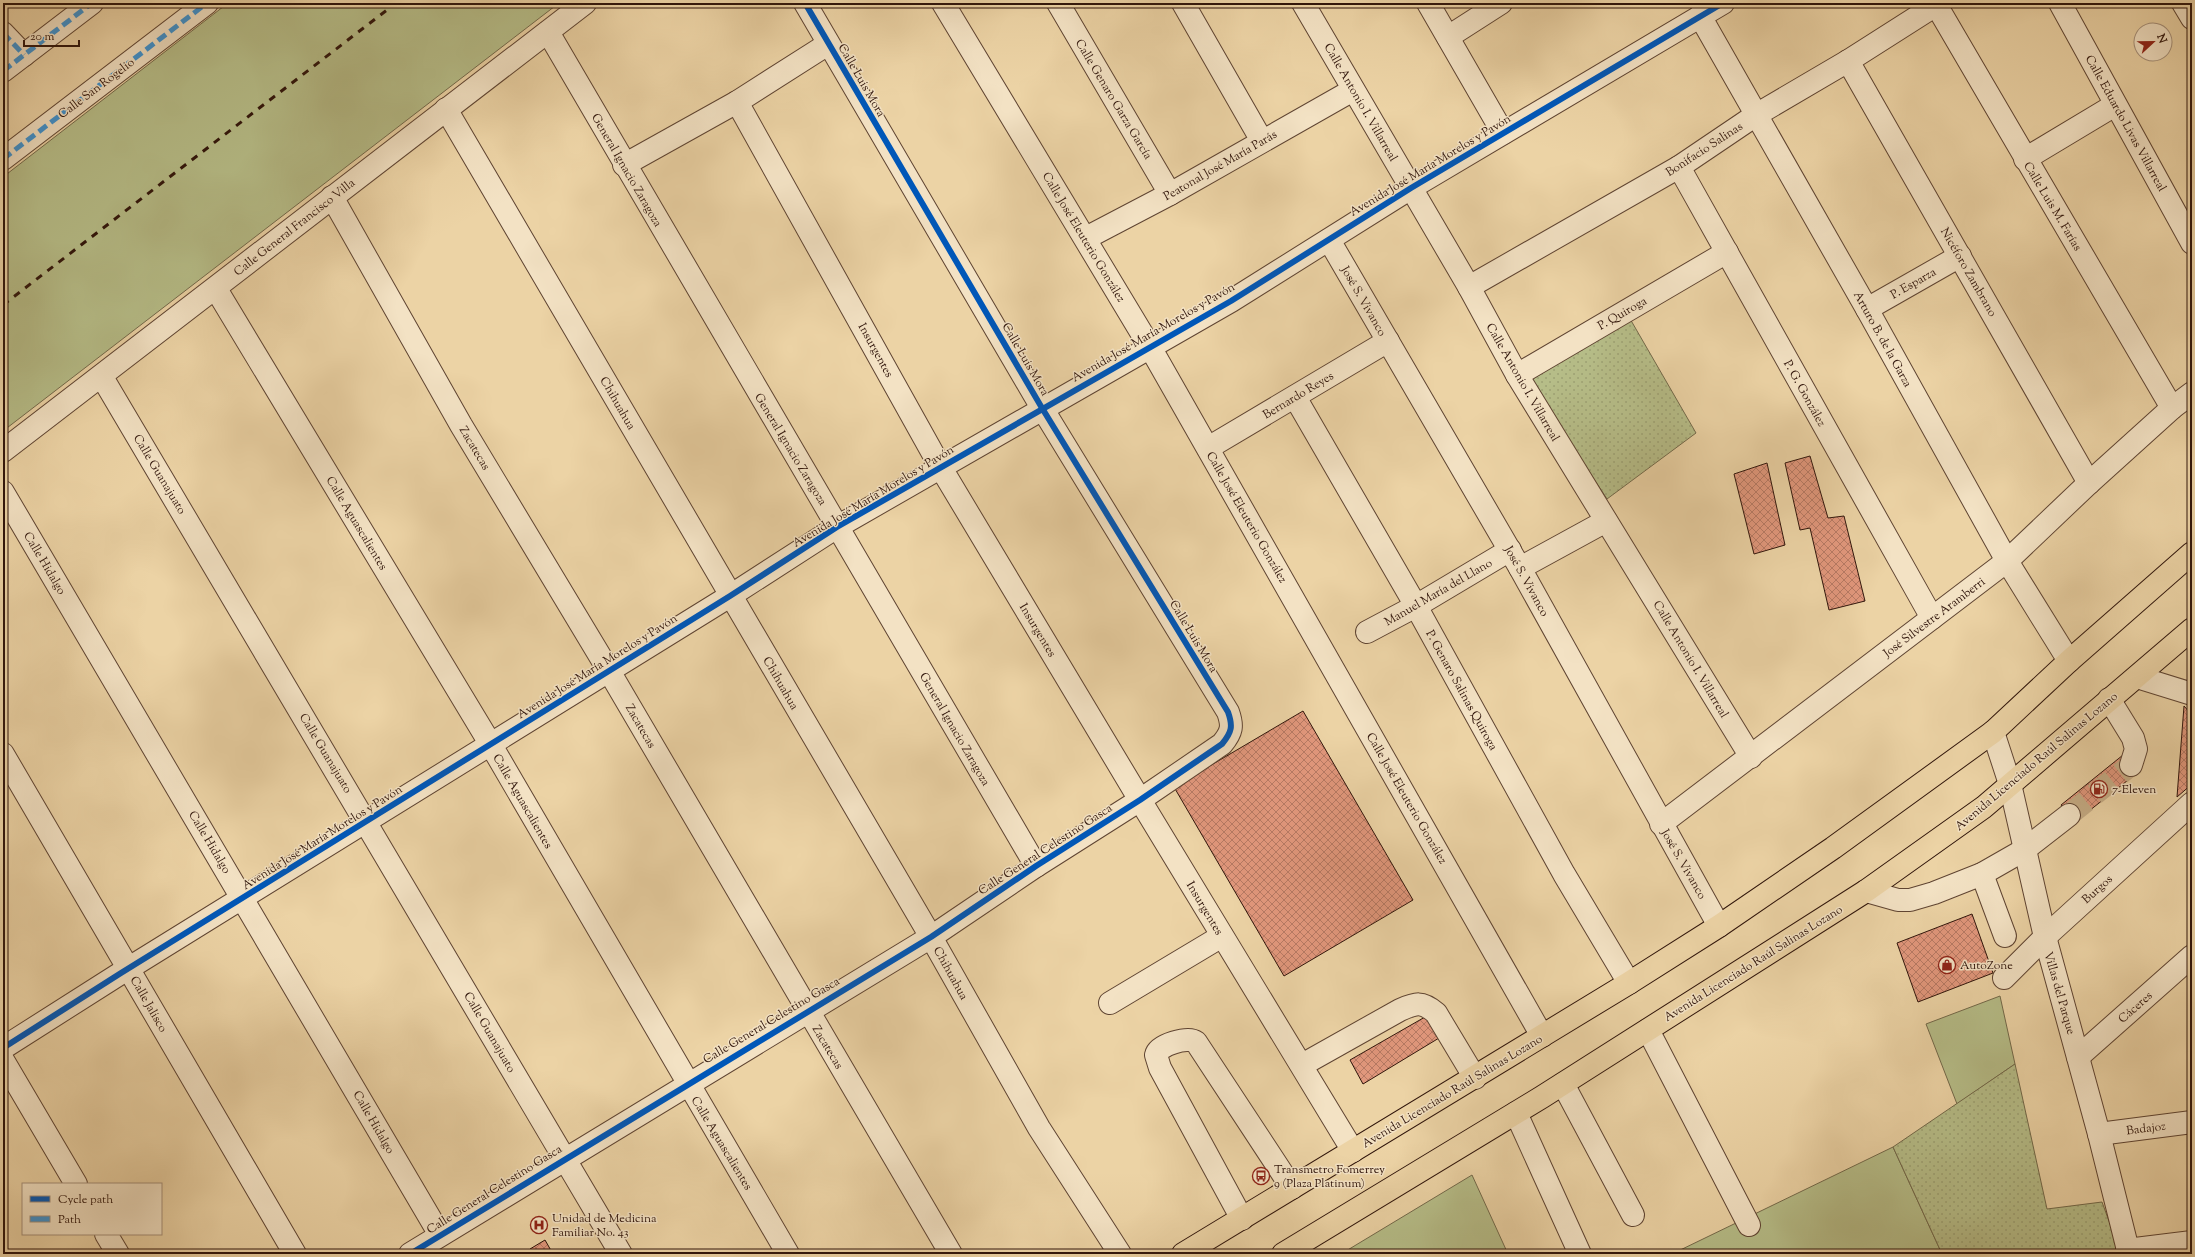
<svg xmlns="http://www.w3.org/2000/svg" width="2195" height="1257" viewBox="0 0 2195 1257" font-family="'Sorts Mill Goudy',serif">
  <defs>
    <pattern id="park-dots" width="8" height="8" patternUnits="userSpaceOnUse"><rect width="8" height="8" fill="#b6bd88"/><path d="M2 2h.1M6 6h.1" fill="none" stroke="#9da274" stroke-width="1.8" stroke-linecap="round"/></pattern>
    <pattern id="building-cross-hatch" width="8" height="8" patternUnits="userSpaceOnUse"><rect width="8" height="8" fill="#e1977c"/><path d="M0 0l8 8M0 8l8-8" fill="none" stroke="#b77a64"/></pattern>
  </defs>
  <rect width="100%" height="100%" fill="#ecd3a5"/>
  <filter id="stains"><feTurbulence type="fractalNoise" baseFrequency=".005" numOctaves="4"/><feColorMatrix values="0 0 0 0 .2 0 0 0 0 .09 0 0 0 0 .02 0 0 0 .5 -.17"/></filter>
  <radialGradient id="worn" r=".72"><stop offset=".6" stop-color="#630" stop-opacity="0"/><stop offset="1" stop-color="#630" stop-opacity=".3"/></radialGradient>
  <!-- grass -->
  <g fill="#b6bd88" stroke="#73694a">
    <path d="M228,3h331l-556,428v-254z"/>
    <path d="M2000,996l15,68 -58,40 -31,-80z"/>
    <path d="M1893,1147l49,107h-270z"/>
    <path d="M1472,1175l36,79h-167z"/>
  </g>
  <!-- park -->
  <g fill="url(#park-dots)" stroke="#73694a">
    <path d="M1629,317l67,116 -89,66 -77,-118z"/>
    <path d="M2015,1064l32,145 55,-7 19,52h-179l-49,-107z"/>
  </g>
  <!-- building -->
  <g fill="url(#building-cross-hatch)" stroke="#30150b">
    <path d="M1810,456l18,62 16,-2 21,85 -36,9 -19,-82 -10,2 -15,-67z"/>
    <path d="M1767,463l18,82 -31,9 -20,-80z"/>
    <path d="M2184,706l8,9v69l-15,13z"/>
    <path d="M1303,711l110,189 -129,76 -110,-189z"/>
    <path d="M2123,755l14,18 -62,49 -14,-17z"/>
    <path d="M1972,914l21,59 -75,29 -21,-59z"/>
    <path d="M1432,1013l12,22 -81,49 -13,-24z"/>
    <path d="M545,1240l8,14h-20l-3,-5z"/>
  </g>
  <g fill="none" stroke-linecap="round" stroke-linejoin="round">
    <!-- minor-tunnel -->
    <path stroke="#c6ad86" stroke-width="22" stroke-dasharray="22 11" stroke-linecap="butt" d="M2069,815l62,-50"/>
    <!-- minor casing -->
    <g stroke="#5f4432" stroke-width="24">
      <g id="minor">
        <path d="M943,3l207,344 392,689"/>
        <path d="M1058,3l112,191"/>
        <path d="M1183,3l79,138"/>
        <path d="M1303,3l166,284 48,88 234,382"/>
        <path d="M1428,3l75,130"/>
        <path d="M1935,3l237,405"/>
        <path d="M2060,3l132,240"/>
        <path d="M2183,3l9,15"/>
        <path d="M1700,16l167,293 140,252 62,100"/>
        <path d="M548,32l488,834"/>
        <path d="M3,33l21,22"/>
        <path d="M1448,37l53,-34"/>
        <path d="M1848,61l241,422"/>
        <path d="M3,71l89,-68"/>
        <path d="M737,102l204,366 199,332 213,351"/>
        <path d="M446,109l485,828 108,191 81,126"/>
        <path d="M3,159l204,-156"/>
        <path d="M2025,159l90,-54"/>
        <path d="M624,165l113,-63 91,-58"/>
        <path d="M1679,167l253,451"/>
        <path d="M332,197l129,228 148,246 342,583"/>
        <path d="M1086,238l84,-44 183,-104"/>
        <path d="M1329,240l191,328 199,358"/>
        <path d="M1469,287l210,-120 77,-52 92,-54 88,-56"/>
        <path d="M216,289l275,456 297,509"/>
        <path d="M1867,309l93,-53"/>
        <path d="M1517,375l210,-123"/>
        <path d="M102,377l519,877"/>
        <path d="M1295,397l121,209 148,268 65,109"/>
        <path d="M1208,448l180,-107"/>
        <path d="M3,451l582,-448"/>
        <path d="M3,492l437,743"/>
        <path d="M1520,568l86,-47"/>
        <path d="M1367,632l49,-26 94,-56"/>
        <path d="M2137,677l55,17"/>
        <path d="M2109,699l24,39 3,11 -5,16"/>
        <path d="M1993,732l17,52 35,153 54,197 30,120"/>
        <path d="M3,754l292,500"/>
        <path d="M1661,824l346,-263 82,-78 83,-75 20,-15"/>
        <path d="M1982,874l23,62"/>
        <path d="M1866,891l32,9h12l24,-7 48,-19 42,-24 45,-35"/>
        <path d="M2004,978l41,-41 147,-134"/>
        <path d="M1110,1003l112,-67"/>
        <path d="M1648,1030l101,195"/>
        <path d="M3,1048l118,-75 609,-377 107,-69 394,-226 180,-113 312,-185"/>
        <path d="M2078,1057l114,-101"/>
        <path d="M3,1060l73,124"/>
        <path d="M1302,1065l98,-55c16,-7 22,-9 36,3l39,65"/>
        <path d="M1563,1084l70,131"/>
        <path d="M1516,1113l64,141"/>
        <path d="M2099,1134l93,-12"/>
        <path d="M1242,1219l-82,-151 -4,-13c2,-10 32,-19 40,-13l96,146"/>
        <path d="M106,1234l12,20"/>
        <path d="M2127,1250l65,-8"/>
        <path d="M410,1254l521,-317 105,-71 104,-66 82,-56c10,-12 11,-18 6,-32l-186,-304 -237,-405"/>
      </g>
    </g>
    <!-- major casing -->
    <g stroke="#30150b" stroke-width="24">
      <g id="major">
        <path d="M1183,1254l446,-271 90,-57 114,-78 160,-116 76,-71 123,-108"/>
        <path d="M1283,1254l259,-157 324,-206 118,-84 208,-178"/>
      </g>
    </g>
    <!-- minor -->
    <use href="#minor" stroke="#f3e2c4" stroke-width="22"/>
    <!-- major -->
    <use href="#major" stroke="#ecd3a5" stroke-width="22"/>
    <!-- rail -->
    <path stroke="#30150b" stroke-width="3" stroke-dasharray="7 7" stroke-linecap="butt" d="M3,305l393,-302"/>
    <!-- quiet -->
    <g stroke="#3d93d2" stroke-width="5" stroke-dasharray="10 5" stroke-linecap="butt">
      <path d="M3,33l21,22"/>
      <path d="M3,71l89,-68"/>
      <path d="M3,159l204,-156"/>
    </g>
    <!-- cycleway casing -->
    <g stroke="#f3e2c4" stroke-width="8">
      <g id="cycleway">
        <path d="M3,1048l118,-75 609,-377 107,-69 394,-226 180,-113 312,-185"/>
        <path d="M410,1254l521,-317 105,-71 104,-66 82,-56c10,-12 11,-18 6,-32l-186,-304 -237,-405"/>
      </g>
    </g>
    <!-- cycleway -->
    <use href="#cycleway" stroke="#0057b8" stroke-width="6"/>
  </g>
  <!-- icons -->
  <defs>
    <g id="fuel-ring" transform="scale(0.9)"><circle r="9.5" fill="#f3e2c4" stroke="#8f2418" stroke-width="1.5"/><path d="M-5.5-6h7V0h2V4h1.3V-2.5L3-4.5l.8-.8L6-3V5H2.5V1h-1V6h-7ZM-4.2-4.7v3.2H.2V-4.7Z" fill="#8f2418"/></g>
    <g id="shop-ring" transform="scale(0.9)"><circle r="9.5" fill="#f3e2c4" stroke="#8f2418" stroke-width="1.5"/><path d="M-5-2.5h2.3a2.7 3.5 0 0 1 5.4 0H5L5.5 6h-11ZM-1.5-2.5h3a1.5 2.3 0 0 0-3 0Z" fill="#8f2418"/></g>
    <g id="bus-ring" transform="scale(0.9)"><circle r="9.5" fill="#f3e2c4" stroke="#8f2418" stroke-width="1.5"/><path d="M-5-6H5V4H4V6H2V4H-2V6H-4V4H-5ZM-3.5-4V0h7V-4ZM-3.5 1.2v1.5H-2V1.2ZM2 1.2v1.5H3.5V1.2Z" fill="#8f2418"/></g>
    <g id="hospital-ring" transform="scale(0.9)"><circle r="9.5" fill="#f3e2c4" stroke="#8f2418" stroke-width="1.5"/><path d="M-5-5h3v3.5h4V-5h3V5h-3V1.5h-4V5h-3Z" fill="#8f2418"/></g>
  </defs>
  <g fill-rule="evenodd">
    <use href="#fuel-ring" x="2099" y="789"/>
    <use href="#shop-ring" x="1947" y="965"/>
    <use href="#bus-ring" x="1261" y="1176"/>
    <use href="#hospital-ring" x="539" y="1225"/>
  </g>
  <g text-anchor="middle" stroke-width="3" stroke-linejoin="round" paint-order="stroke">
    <!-- street labels -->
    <g font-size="12" fill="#30150b" stroke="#f3e2c4">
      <text transform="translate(862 80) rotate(60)" y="4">Calle Luis Mora</text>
      <text transform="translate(96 88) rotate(-37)" y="4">Calle San Rogelio</text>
      <text transform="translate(1114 99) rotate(59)" y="4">Calle Genaro Garza García</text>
      <text transform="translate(1361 102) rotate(60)" y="4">Calle Antonio I. Villarreal</text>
      <text transform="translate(2126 123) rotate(61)" y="4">Calle Eduardo Livas Villarreal</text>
      <text transform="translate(1704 149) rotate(-33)" y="4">Bonifacio Salinas</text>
      <text transform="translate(1220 165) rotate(-30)" y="4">Peatonal José María Parás</text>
      <text transform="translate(1430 165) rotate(-31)" y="4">Avenida José María Morelos y Pavón</text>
      <text transform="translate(627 170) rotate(60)" y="4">General Ignacio Zaragoza</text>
      <text transform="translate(2053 206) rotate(59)" y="4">Calle Luis M. Farías</text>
      <text transform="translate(294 227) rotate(-38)" y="4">Calle General Francisco Villa</text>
      <text transform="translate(1084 237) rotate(59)" y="4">Calle José Eleuterio González</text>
      <text transform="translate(1969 272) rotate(60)" y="4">Nicéforo Zambrano</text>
      <text transform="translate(1913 283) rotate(-30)" y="4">P. Esparza</text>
      <text transform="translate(1364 301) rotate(60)" y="4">José S. Vivanco</text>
      <text transform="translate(1622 313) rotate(-30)" y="4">P. Quiroga</text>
      <text transform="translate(1153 332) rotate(-30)" y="4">Avenida José María Morelos y Pavón</text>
      <text transform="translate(1883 339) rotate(61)" y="4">Arturo B. de la Garza</text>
      <text transform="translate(876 350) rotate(61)" y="4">Insurgentes</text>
      <text transform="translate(1026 359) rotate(60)" y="4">Calle Luis Mora</text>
      <text transform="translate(1523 382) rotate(60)" y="4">Calle Antonio I. Villarreal</text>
      <text transform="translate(1805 393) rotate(61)" y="4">P. G. González</text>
      <text transform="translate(1298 395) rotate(-31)" y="4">Bernardo Reyes</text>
      <text transform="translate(618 403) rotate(60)" y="4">Chihuahua</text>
      <text transform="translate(475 448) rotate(59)" y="4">Zacatecas</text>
      <text transform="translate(791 449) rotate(59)" y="4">General Ignacio Zaragoza</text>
      <text transform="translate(160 474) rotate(59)" y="4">Calle Guanajuato</text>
      <text transform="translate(873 496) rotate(-31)" y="4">Avenida José María Morelos y Pavón</text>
      <text transform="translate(1247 517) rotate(60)" y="4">Calle José Eleuterio González</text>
      <text transform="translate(357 523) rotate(59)" y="4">Calle Aguascalientes</text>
      <text transform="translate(45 563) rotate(59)" y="4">Calle Hidalgo</text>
      <text transform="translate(1527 581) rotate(61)" y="4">José S. Vivanco</text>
      <text transform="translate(1438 592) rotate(-30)" y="4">Manuel María del Llano</text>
      <text transform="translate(1934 617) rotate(-37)" y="4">José Silvestre Aramberri</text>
      <text transform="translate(1038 630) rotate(59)" y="4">Insurgentes</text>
      <text transform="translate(1194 636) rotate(59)" y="4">Calle Luis Mora</text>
      <text transform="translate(1691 659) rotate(59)" y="4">Calle Antonio I. Villarreal</text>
      <text transform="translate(597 666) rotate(-32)" y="4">Avenida José María Morelos y Pavón</text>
      <text transform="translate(781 683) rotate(60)" y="4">Chihuahua</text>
      <text transform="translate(1462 690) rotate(61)" y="4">P. Genaro Salinas Quiroga</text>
      <text transform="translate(641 726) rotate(60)" y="4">Zacatecas</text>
      <text transform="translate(955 729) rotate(60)" y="4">General Ignacio Zaragoza</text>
      <text transform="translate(326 753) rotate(59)" y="4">Calle Guanajuato</text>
      <text transform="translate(2036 761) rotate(-40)" y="4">Avenida Licenciado Raúl Salinas Lozano</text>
      <text transform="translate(1407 798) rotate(60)" y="4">Calle José Eleuterio González</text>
      <text transform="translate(523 801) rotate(60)" y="4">Calle Aguascalientes</text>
      <text transform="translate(322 837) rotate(-32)" y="4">Avenida José María Morelos y Pavón</text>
      <text transform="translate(210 842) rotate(59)" y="4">Calle Hidalgo</text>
      <text transform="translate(1045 849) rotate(-33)" y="4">Calle General Celestino Gasca</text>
      <text transform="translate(1684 864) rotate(60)" y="4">José S. Vivanco</text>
      <text transform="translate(2097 889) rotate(-42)" y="4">Burgos</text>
      <text transform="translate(1205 908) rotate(59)" y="4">Insurgentes</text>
      <text transform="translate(1753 963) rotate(-32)" y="4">Avenida Licenciado Raúl Salinas Lozano</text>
      <text transform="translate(951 973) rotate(61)" y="4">Chihuahua</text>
      <text transform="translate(2060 993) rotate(74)" y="4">Villas del Parque</text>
      <text transform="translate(149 1004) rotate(60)" y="4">Calle Jalisco</text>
      <text transform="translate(2135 1007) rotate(-42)" y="4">Cáceres</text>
      <text transform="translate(771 1020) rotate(-31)" y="4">Calle General Celestino Gasca</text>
      <text transform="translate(490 1032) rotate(60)" y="4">Calle Guanajuato</text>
      <text transform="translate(828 1047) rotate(59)" y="4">Zacatecas</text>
      <text transform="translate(1452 1091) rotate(-31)" y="4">Avenida Licenciado Raúl Salinas Lozano</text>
      <text transform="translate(374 1122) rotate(60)" y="4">Calle Hidalgo</text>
      <text transform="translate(2146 1128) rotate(-7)" y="4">Badajoz</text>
      <text transform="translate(722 1143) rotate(59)" y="4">Calle Aguascalientes</text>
      <text transform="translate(494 1189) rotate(-32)" y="4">Calle General Celestino Gasca</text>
    </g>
    <!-- poi labels -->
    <g font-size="12" fill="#30150b" stroke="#f3e2c4" text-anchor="start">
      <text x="2112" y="793">7-Eleven</text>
      <text x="1960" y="969">AutoZone</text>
      <text x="1274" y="1173">Transmetro Fomerrey<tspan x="1274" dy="14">9 (Plaza Platinum)</tspan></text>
      <text x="552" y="1222">Unidad de Medicina<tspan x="552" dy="14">Familiar No. 43</tspan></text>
    </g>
  </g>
  <!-- margin -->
  <rect width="2195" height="1257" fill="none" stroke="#ecd3a5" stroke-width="16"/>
  <rect x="4" y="4" width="2187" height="1249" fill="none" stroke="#30150b" stroke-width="2"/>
  <rect x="8" y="8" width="2179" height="1241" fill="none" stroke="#30150b"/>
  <!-- legend -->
  <rect x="22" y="1183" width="140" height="52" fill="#f3e2c4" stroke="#a5907a"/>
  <rect x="30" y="1196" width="20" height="6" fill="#0057b8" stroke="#a5907a"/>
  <text x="58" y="1203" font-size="12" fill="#30150b">Cycle path</text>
  <rect x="30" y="1216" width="20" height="6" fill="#3d93d2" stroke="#a5907a"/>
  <text x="58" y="1223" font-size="12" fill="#30150b">Path</text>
  <!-- north arrow -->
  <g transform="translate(2153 42) rotate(68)"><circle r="19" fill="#f3e2c4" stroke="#a5907a"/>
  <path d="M0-3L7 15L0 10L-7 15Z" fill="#8f2418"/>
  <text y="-6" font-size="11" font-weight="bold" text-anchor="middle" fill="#30150b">N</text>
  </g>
  <!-- scale -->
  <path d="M24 40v6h55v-6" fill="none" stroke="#30150b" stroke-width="2"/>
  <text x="30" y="40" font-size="12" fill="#30150b" stroke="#f3e2c4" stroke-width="3" paint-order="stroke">20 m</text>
  <rect width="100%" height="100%" filter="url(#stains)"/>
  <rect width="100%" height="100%" fill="url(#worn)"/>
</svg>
